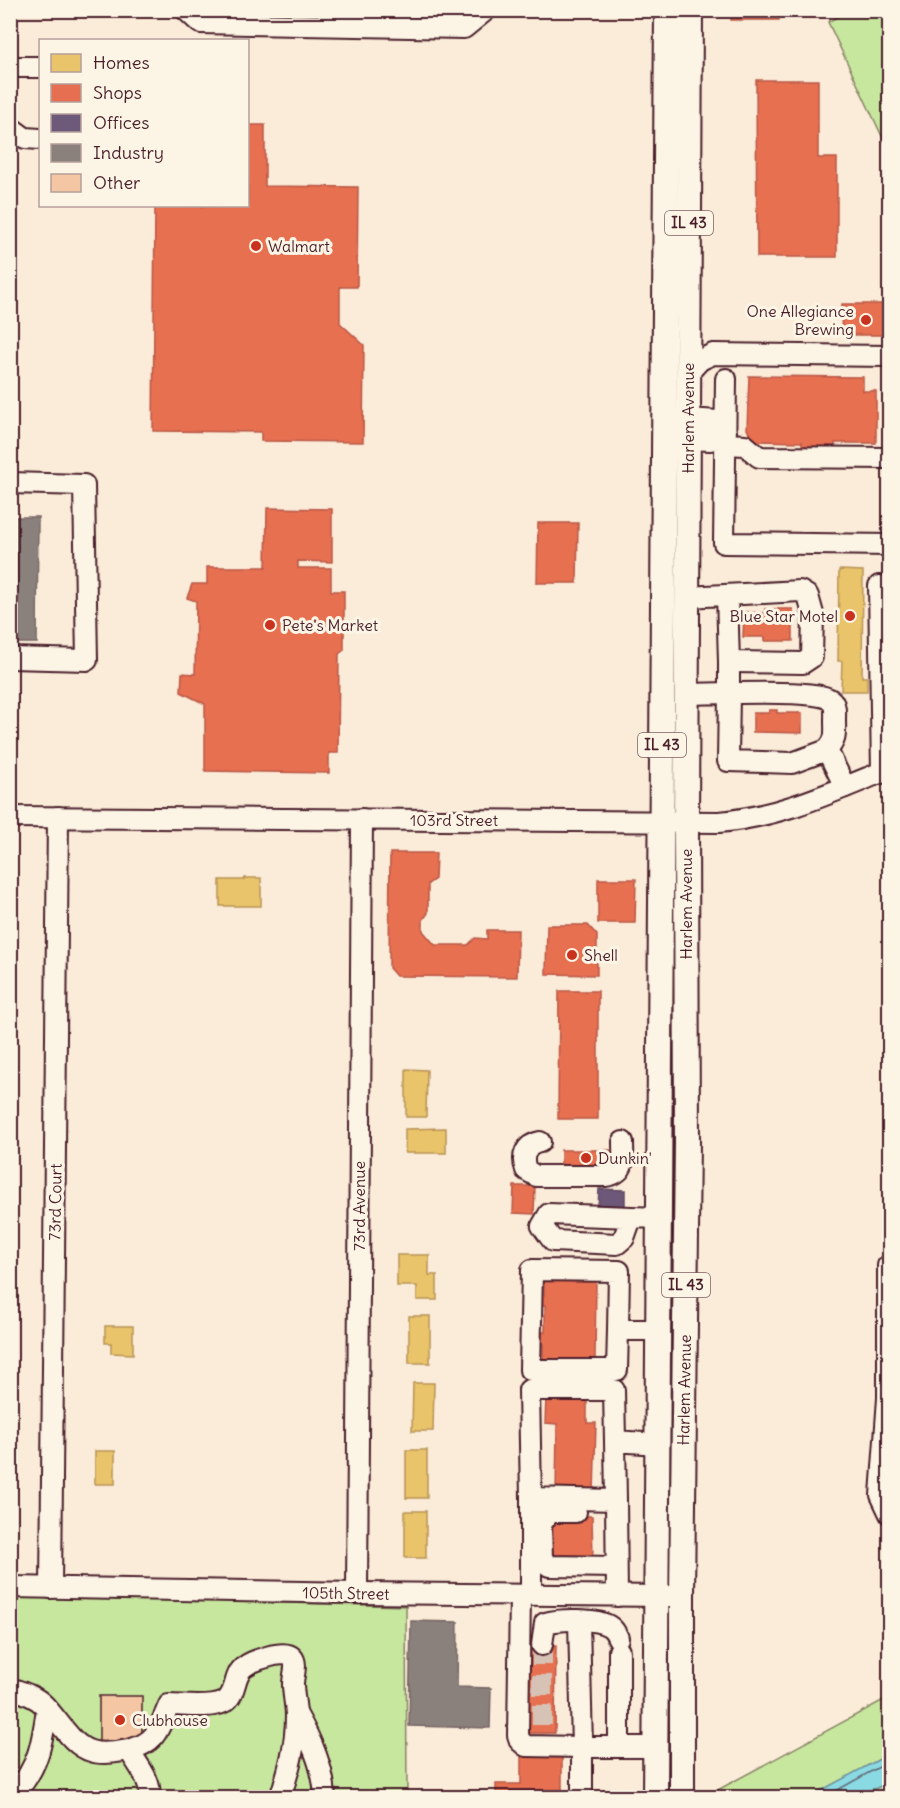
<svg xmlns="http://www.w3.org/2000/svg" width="900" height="1808" viewBox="0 0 900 1808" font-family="Delius,sans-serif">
  <rect width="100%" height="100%" fill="#faecd8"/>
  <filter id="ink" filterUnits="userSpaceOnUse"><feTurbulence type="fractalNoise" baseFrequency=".0167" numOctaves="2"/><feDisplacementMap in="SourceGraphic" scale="12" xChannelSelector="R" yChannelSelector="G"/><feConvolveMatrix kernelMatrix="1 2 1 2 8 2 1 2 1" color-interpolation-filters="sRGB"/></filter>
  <g filter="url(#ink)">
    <!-- green -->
    <g fill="#c7e79f" stroke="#888365" stroke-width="1.5">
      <path d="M849,10l40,1v140l-61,-129z"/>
      <path d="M11,1596l395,10 1,191 -396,1z"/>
      <path d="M889,1697v57l-75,42 -5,2h-106z"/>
      <path d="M889,1783v14l-36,1 2,-2z"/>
    </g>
    <!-- water -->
    <path fill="#8adae3" stroke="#708f99" stroke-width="1.5" d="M889,1754v29l-36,14h-44z"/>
    <!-- homes -->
    <g fill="#e9c46a" stroke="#b99257" stroke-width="1.5">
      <path d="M839,570l24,1 -1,106h5v14h-26l1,-30h-4z"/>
      <path d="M245,878h16v28h-41v-26h24z"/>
      <path d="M406,1069l21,1 -1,47h-20z"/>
      <path d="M446,1128v25h-41v-24z"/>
      <path d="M397,1255h32v20h8v25h-20v-14h-20z"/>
      <rect x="409" y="1316" width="21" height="47"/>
      <path d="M105,1326h28v28l-22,-1v-10h-6z"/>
      <path d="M413,1383h21l-1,48h-21z"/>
      <rect x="406" y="1450" width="21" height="48"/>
      <rect x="95" y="1451" width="20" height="33"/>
      <rect x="405" y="1511" width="21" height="47"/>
    </g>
    <!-- shops -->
    <g fill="#e76f51" stroke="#b85746" stroke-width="1.5">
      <rect x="731" y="10" width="48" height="10"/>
      <path d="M756,80h62v78h19v99h-80z"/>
      <path d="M248,125h17v61l93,1 -1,100h-17v36l24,22 -1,97 -102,-1v-9l-108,-1 2,-225h93z"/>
      <path d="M842,304h48v31h-49z"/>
      <path d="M749,376l114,1v14h13v52h-41v12l-33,-1v-12l-46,-1 -7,-8 -2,-4z"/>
      <path d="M267,508l65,1v53l-34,-1v7h33v23h13v59l-5,4 -1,99h-9v20l-124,-2v-67l-24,-12 1,-19 13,1 1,-73 -9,-3 5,-14h15v-17h59z"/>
      <path d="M538,523h40l-1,60h-40z"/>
      <path d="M765,609h28v32h-28v-4h-22l1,-25 22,1z"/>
      <path d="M769,710h8v3h25v20l-49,-1v-19h16z"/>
      <path d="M390,853h46l-1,26 -7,5v29l-5,7v11l12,14h33l7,-7 12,1v-9h31l-1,47 -121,-1 -7,-8z"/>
      <path d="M598,879h38l-1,44h-37z"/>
      <path d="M547,925h41l9,10v40l-51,-1z"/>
      <path d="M559,991h39v128h-40z"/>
      <rect x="561" y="1150" width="49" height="16"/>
      <path d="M514,1186h21l-1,28 -21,-1z"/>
      <path d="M544,1277l52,1 -1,81h-52v-16h-5v-11h7v-27h-6v-10h5z"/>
      <path d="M546,1397l41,1v25h9l-2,71h-38l1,-70 -12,-1z"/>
      <path d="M554,1516h38l1,44h-40l-6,-5 1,-34z"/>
      <path d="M528,1645h28l-1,88h-28z"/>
      <path d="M521,1755h41v43h-66v-14h25z"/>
    </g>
    <!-- offices -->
    <path fill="#6d597a" stroke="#624862" stroke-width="1.5" d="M599,1189l26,1v18l-27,-1z"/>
    <!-- industry -->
    <g fill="#8a817c" stroke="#776464" stroke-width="1.5">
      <path d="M10,517h28l-1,126h-27z"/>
      <path d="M411,1621l47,1 -1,65 34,1 -1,40 -81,-2z"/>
    </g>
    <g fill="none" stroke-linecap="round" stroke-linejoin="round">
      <!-- shore -->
      <path stroke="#646a75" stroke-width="1.5" d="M823,1798l67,-37"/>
    </g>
    <!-- building -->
    <rect fill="#f4c6a3" stroke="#4a1f2b" stroke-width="1.5" x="99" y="1696" width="43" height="47"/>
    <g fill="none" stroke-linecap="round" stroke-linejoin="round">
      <!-- minor-tunnel -->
      <path stroke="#d7c3b5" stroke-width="20" stroke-dasharray="20 10" stroke-linecap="butt" d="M542,1645v88"/>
      <!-- minor casing -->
      <g stroke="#4a1f2b" stroke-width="24">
        <g id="minor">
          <path d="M186,10l14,13 264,5 22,-18"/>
          <path d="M10,67h30"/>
          <path d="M10,127l15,11 15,1"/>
          <path d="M688,373l12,-13 13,-6 177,2"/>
          <path d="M726,379l-2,164 166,2"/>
          <path d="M688,439l22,1 16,-8 -8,-11 -30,-2"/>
          <path d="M726,444l19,1 14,12 131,1"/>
          <path d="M10,483l74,2 3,175 -77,-2"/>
          <path d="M687,597l113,-6 8,5 5,18 -1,43 -9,6 -74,-1 -2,-67"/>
          <path d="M729,662v31c17,0 95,-3 103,8 4,5 3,13 3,19 0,14 2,19 -8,30l18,37"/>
          <path d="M686,694l43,-1 -1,68 64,2 35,-13"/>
          <path d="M882,772l-3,-186 11,1"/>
          <path d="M10,817l709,5c57,-5 107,-27 158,-48l13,-3"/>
          <path d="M540,1142c-15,3 -19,14 -14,28l10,6h69c22,-3 18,-17 18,-34"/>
          <path d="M631,1218l-7,20 -7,6 -64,-3 -11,-15 7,-12 110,4"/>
          <path d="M890,1265l-2,1v132l-7,97 9,19"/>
          <path d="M618,1330l-1,40h-87l2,-100 87,1 -1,59h41"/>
          <path d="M615,1441l-1,-51h-85l2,108 85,2 -1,-59 43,3"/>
          <path d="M616,1500l1,96"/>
          <path d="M576,1512h-26l-9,12 1,35 7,7 67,1"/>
          <path d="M10,1587l347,6 313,3"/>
          <path d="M51,1588l7,-771"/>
          <path d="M357,1593l5,-774"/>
          <path d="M531,1594v-96"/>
          <path d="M520,1595l-2,140 2,6 6,5 56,1 -3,-126"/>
          <path d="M542,1645l3,-22c14,-4 51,-5 64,3 5,3 7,7 9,12"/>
          <path d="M619,1651v96"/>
          <path d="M10,1688c12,4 25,8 34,17 14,14 28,41 47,46 11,4 26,1 38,-1"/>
          <path d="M297,1715c14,25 27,53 28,83"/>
          <path d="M15,1793c24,-27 27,-50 32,-84"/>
          <path d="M149,1798c4,-16 -12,-34 -20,-48 28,-8 29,-20 40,-45 15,0 42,4 55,-3 13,-7 9,-27 20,-35 7,-6 40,-18 48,-10 6,6 1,19 1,27 0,11 3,21 3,32 0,29 -7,54 -16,82"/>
          <path d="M582,1798v-51h73"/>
        </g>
      </g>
      <!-- major casing -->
      <g stroke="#4a1f2b" stroke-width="28">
        <g id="major">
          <path d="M655,1798l12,-1788"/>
          <path d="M682,1798v-202l5,-454 -1,-320 4,-812"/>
        </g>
      </g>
      <!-- minor -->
      <use href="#minor" stroke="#fcf5e5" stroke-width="20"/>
      <!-- major -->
      <use href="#major" stroke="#fcf5e5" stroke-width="24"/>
    </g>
  </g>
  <!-- markers -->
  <g fill="#c8321e" stroke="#fcf5e5" stroke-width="2">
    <circle cx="256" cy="246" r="6"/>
    <circle cx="866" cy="320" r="6"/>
    <circle cx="850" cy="616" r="6"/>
    <circle cx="270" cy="625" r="6"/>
    <circle cx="572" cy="955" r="6"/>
    <circle cx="586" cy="1158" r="6"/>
    <circle cx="120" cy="1720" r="6"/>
  </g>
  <g text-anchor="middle" stroke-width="6" stroke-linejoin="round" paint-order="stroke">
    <!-- shield labels -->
    <g fill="#fcf5e5" stroke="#7f5f63" stroke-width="1.5">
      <rect x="665" y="211" width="48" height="24" rx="4.5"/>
      <rect x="638" y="733" width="48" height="24" rx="4.5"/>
      <rect x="662" y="1273" width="48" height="24" rx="4.5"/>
    </g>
    <g font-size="15" font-weight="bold" fill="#4a1f2b">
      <text x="689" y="228">IL 43</text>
      <text x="662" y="750">IL 43</text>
      <text x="686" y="1290">IL 43</text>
    </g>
    <!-- poi labels -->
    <g font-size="16" fill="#4a1f2b" stroke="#fcf5e5" text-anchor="start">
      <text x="268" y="252">Walmart</text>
      <text x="854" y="317" text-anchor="end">One Allegiance<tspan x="854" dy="18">Brewing</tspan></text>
      <text x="838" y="622" text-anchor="end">Blue Star Motel</text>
      <text x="282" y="631">Pete's Market</text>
      <text x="584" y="961">Shell</text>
      <text x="598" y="1164">Dunkin'</text>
      <text x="132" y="1726">Clubhouse</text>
    </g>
    <!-- street labels -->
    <g font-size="16" fill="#4a1f2b" stroke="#fcf5e5">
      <text transform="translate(688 418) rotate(-90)" y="6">Harlem Avenue</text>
      <text x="454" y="826">103rd Street</text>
      <text transform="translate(686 904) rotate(-90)" y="6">Harlem Avenue</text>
      <text transform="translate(55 1202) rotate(-89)" y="6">73rd Court</text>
      <text transform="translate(359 1206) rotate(-90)" y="6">73rd Avenue</text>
      <text transform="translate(684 1390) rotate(-89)" y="6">Harlem Avenue</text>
      <text transform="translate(346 1593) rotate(1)" y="6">105th Street</text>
    </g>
  </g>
  <!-- margin -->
  <rect width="900" height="1808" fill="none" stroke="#fcf5e5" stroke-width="36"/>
  <rect x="18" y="18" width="864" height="1772" fill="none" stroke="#4a1f2b" stroke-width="2" filter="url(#ink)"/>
  <!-- legend -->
  <rect x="39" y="39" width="210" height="168" fill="#fcf5e5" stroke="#b59f9b" stroke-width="1.5"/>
  <rect x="51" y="54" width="30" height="18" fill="#e9c46a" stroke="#b59f9b" stroke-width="1.5"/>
  <text x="93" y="69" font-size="18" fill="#4a1f2b">Homes</text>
  <rect x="51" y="84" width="30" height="18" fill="#e76f51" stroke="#b59f9b" stroke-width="1.5"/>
  <text x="93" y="99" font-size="18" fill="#4a1f2b">Shops</text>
  <rect x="51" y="114" width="30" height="18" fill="#6d597a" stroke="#b59f9b" stroke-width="1.5"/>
  <text x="93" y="129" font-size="18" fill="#4a1f2b">Offices</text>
  <rect x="51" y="144" width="30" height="18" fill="#8a817c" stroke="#b59f9b" stroke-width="1.5"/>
  <text x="93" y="159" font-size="18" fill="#4a1f2b">Industry</text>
  <rect x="51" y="174" width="30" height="18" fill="#f4c6a3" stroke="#b59f9b" stroke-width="1.5"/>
  <text x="93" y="189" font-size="18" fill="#4a1f2b">Other</text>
</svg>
